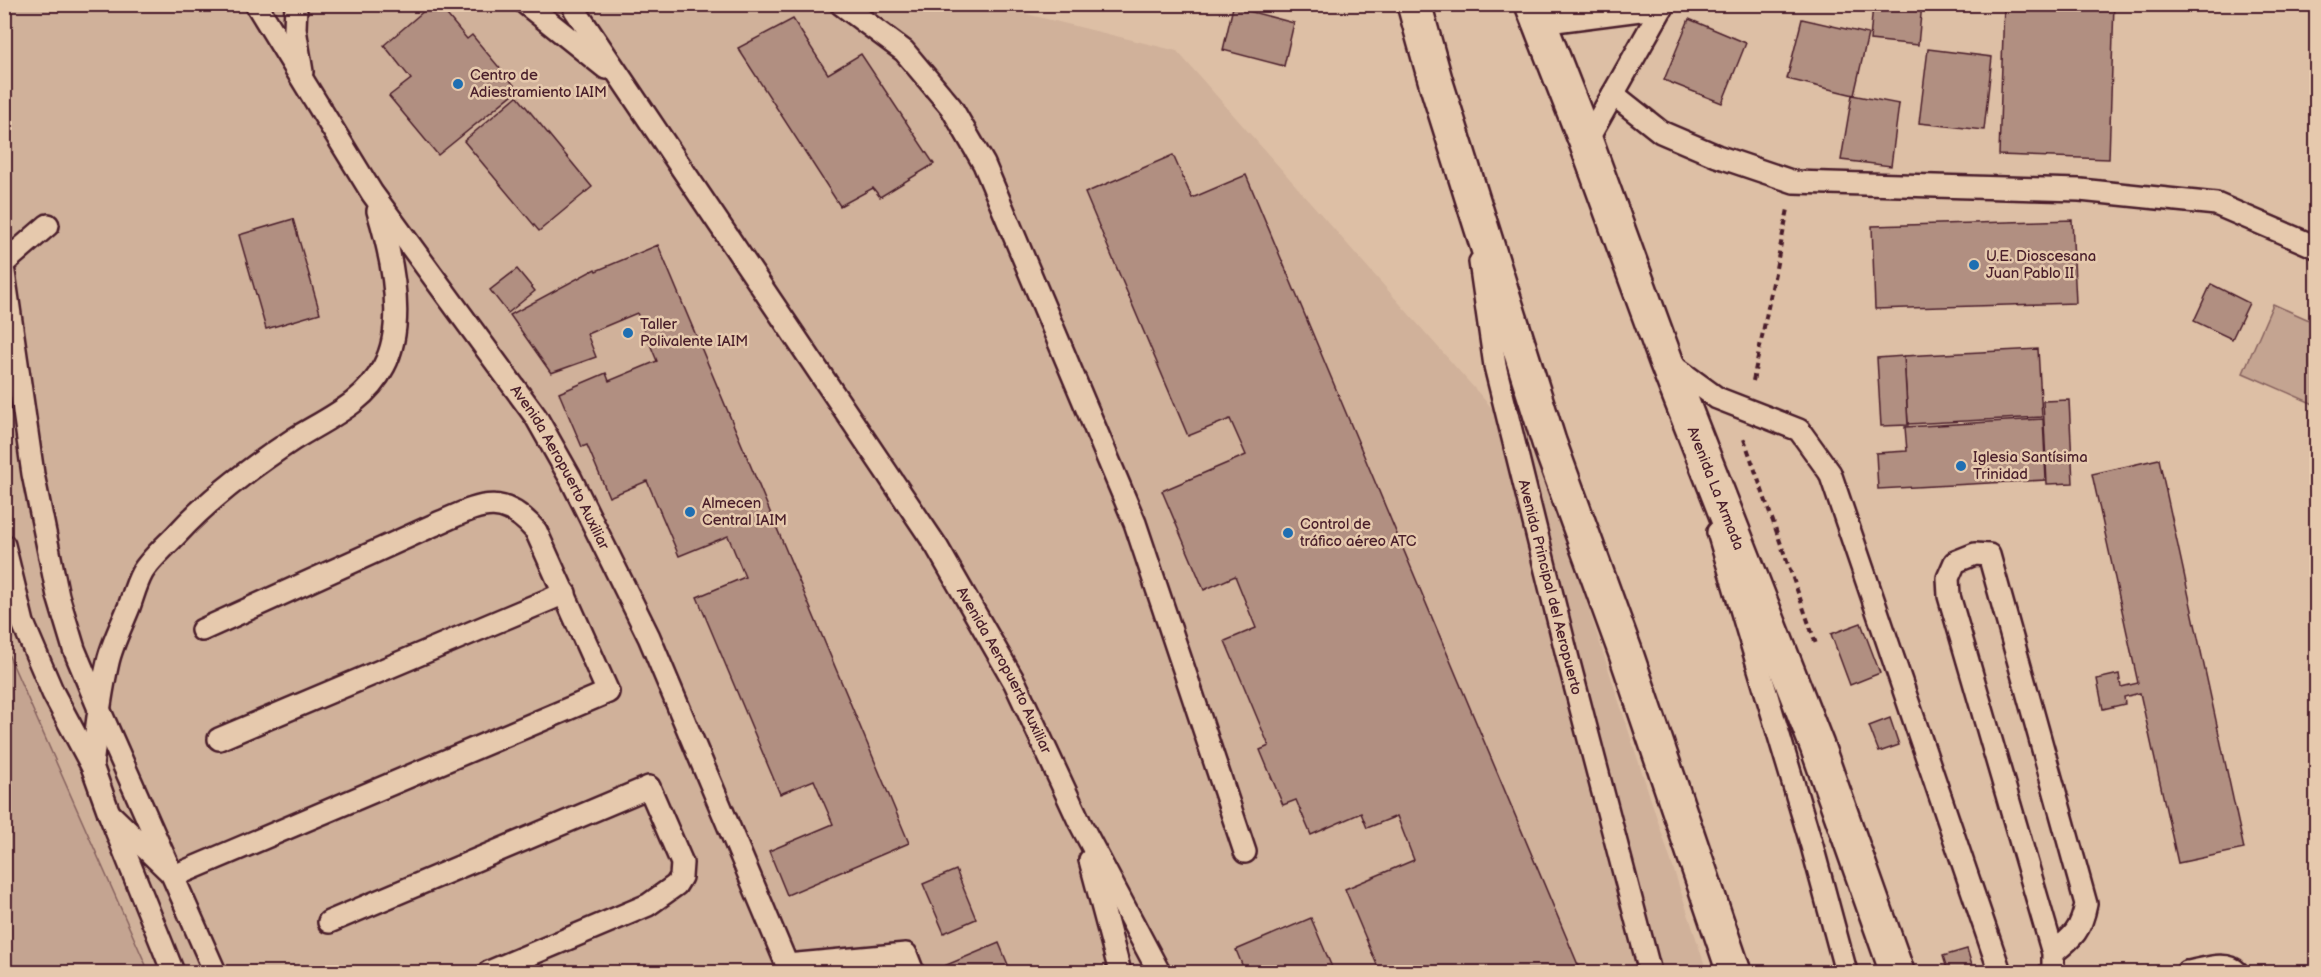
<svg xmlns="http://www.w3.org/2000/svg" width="2321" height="977" viewBox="0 0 2321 977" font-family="'Balsamiq Sans',sans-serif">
  <rect width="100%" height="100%" fill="#ddbfa5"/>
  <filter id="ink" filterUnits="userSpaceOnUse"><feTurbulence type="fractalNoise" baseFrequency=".0167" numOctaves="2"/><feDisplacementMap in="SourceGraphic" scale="12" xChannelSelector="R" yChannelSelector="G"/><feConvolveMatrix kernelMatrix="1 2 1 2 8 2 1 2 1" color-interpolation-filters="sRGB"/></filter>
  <g filter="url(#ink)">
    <!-- built -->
    <path fill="#d0b19a" d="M5,4h981l191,47 365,414 165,507h-1702z"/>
    <!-- green -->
    <g fill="#c4a491" stroke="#87625e" stroke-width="1.5">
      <path d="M2273,304l43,19v82l-73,-32z"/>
      <path d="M5,647l144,325h-144z"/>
    </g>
    <!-- building -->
    <g fill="#b18f81" stroke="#4a1f2b" stroke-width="1.5">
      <path d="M432,4h6l29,35 5,-4 46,55 -80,65 -49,-59 22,-17 -27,-34z"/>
      <path d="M1873,4h49l-4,41 -48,-5z"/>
      <path d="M2004,4h110l-5,155 -110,-4z"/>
      <path d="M1233,7l61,16 -10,43 -61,-16z"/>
      <path d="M793,19l35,55 33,-20 73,110 -54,33 -7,-9 -33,18 -102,-158z"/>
      <path d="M1689,19l57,24 -24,60 -58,-23z"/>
      <path d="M1802,19l66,15 -14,61 -67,-16z"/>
      <path d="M1928,49l64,8 -8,73 -65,-7z"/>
      <path d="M1852,95l47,9 -8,62 -50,-6z"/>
      <path d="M517,96l75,91 -53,44 -75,-90z"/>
      <path d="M1173,155l19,43 54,-23 335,797h-201l-35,-83 69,-29 -17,-44 -30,12 -6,-15 -50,22 -15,-35 -13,5 -23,-55 9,-4 -44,-105 31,-13 -21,-52 -31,14 -42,-99 84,-36 -16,-36 -42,17 -103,-243z"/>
      <path d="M293,219l27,94 -54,16 -27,-94z"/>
      <path d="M2072,220l4,83 -201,6 -3,-83z"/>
      <path d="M658,245l251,598 -122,52 -18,-44 64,-27 -19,-44 -34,14 -83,-197 48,-20 -17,-41 -49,20 -32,-75 -38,16 -22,-52 -5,2 -23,-54 47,-20 3,8 48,-20 -20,-48 -50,21 9,23 -45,16 -41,-58 85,-46 1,2z"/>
      <path d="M517,269l18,22 -27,22 -18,-23z"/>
      <path d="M2211,284l38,19 -17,36 -38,-18z"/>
      <path d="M2038,349l4,68 -134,7 -4,-68z"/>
      <path d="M1904,356l4,69 -27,1 -4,-68z"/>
      <path d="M2069,400l4,83 -26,1 -4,-83z"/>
      <path d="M2043,419l3,61 -168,9 -2,-36 31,-2 -2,-24z"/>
      <path d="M2159,459l85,390 -66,14 -38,-170 -16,4 1,7 -22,5 -6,-30 22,-5 2,13 17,-4 -46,-209z"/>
      <path d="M1861,623l19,50 -30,12 -19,-51z"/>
      <path d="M1890,718l9,27 -20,7 -10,-26z"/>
      <path d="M956,870l20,49 -32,14 -21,-49z"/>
      <path d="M1311,918l23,54h-89l-9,-22z"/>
      <path d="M999,943l12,29h-81z"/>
      <path d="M1967,949l7,23h-26l-5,-16z"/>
    </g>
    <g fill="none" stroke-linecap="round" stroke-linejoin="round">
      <!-- lane casing -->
      <g stroke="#4a1f2b" stroke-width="26">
        <g id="lane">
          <path id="s1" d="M256,4l116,189 164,224 35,62 78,158 141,335"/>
          <path d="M296,4l-1,25 7,43"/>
          <path d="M526,4l80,64"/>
          <path d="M841,4l63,47 47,56 33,57 151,359 110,329"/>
          <path id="s2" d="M575,10l362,537 78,136 65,140 79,149"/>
          <path d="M1540,23l123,-16"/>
          <path d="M1613,94l48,38 56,24 77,26 286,8 136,14 100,43"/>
          <path d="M1586,142l78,-138"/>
          <path id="s3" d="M1480,262l15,104 73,293 82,313"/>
          <path d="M4,263l44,-38"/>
          <path d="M4,273l29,201 25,122 16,53 25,60 116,263"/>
          <path d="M1669,363l48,35 82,32 31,43 170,499"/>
          <path d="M1718,532l94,314 34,126"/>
          <path d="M4,545l19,78 30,70 39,73 17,47 64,159"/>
          <path d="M219,739l346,-146"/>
          <path d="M92,766c4,-35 8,-70 16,-104 4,-18 14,-37 21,-55 4,-11 7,-23 13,-34 8,-14 25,-28 36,-40 33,-36 75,-67 116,-94 34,-21 71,-36 90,-73 23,-43 7,-112 -6,-155"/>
          <path d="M109,813l65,63 434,-184 -72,-161c-36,-42 -59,-24 -102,-6l-232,105"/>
          <path d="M1090,860l30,112"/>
          <path d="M329,922l320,-135 33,76 -1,14 -5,8 -28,20 -159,67"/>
          <path d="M787,965l119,-11 7,18"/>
          <path d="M2050,972l3,-3v-16l-104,-357 -1,-18 7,-16 20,-8 14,1 97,349c-5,27 -13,33 -33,49"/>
          <path d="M2187,972c15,-2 39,-12 50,0"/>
        </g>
      </g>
      <!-- secondary casing -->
      <g stroke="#4a1f2b" stroke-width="38">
        <g id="secondary">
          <path d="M1414,4l22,79 113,359 76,209 109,321"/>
          <path id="s4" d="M1532,4l54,138 80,219 151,385 80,226"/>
        </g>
      </g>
      <!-- path -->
      <g stroke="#4a1f2b" stroke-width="4" stroke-dasharray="6 4.5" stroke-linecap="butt">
        <path d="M1753,381l35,-172"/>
        <path d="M1744,439l72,205"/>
      </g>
      <!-- lane -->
      <use href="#lane" stroke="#e6c9ad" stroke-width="21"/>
      <!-- secondary -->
      <use href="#secondary" stroke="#e6c9ad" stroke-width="33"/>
    </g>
  </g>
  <!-- markers -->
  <g fill="#1f6fb2" stroke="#e6c9ad" stroke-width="2">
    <circle cx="458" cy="84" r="6"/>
    <circle cx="1974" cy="265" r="6"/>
    <circle cx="628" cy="333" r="6"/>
    <circle cx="1961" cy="466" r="6"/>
    <circle cx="690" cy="512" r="6"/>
    <circle cx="1288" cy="533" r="6"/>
  </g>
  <g text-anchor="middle" stroke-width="5" stroke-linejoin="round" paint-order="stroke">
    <!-- poi labels -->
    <g font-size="15" fill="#4a1f2b" stroke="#e6c9ad" text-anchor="start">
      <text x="470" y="80">Centro de<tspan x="470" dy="17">Adiestramiento IAIM</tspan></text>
      <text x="1986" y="261">U.E. Dioscesana<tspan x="1986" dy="17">Juan Pablo II</tspan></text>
      <text x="640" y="329">Taller<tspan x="640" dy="17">Polivalente IAIM</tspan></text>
      <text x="1973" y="462">Iglesia Santísima<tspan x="1973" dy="17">Trinidad</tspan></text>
      <text x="702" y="508">Almecen<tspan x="702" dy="17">Central IAIM</tspan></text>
      <text x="1300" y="529">Control de<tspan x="1300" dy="17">tráfico aéreo ATC</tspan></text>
    </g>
    <!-- street labels -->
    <g font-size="15" fill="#4a1f2b" stroke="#e6c9ad">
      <text dy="5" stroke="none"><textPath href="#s1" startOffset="555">Avenida Aeropuerto Auxiliar</textPath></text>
      <text dy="5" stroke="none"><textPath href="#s4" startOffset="518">Avenida La Armada</textPath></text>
      <text dy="5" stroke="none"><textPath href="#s3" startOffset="333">Avenida Principal del Aeropuerto</textPath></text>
      <text dy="5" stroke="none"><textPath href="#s2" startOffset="788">Avenida Aeropuerto Auxiliar</textPath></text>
    </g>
  </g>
  <!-- margin -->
  <rect width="2321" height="977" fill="none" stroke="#e6c9ad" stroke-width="24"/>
  <rect x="12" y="12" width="2297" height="953" fill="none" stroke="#4a1f2b" stroke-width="2" filter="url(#ink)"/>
</svg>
